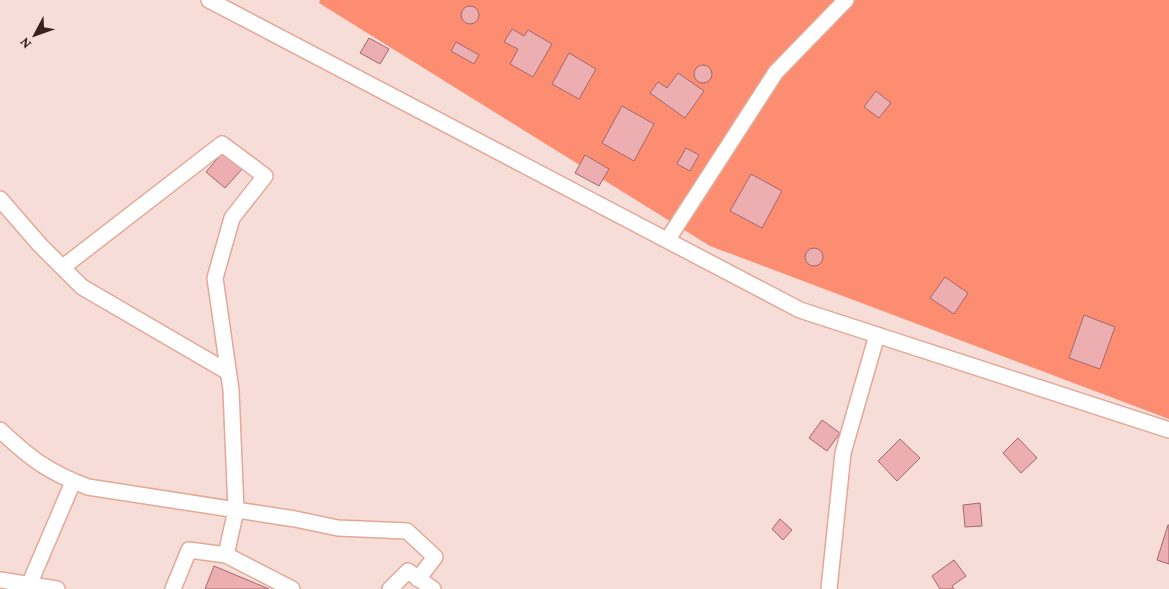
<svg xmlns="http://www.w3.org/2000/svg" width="1169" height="589" viewBox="0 0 1169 589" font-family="'Crimson Pro',serif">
  <rect width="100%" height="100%" fill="#f7ddd7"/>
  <!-- forest -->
  <path fill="#fd8d71" d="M320,0h849v419l-459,-173 -391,-243z"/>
  <!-- building -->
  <g fill="#edaeb2" stroke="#a1686c">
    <circle cx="470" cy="15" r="9"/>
    <path d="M512,29l12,7 4,-6 24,14 -19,33 -23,-13 8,-15 -14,-7z"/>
    <path d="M369,38l20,11 -9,15 -20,-11z"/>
    <path d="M456,42l23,13 -5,9 -23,-13z"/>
    <path d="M569,53l27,16 -17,30 -27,-15z"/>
    <circle cx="703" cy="74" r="9"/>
    <path d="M678,73l26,18 -19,27 -35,-25 8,-11 9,6z"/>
    <path d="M876,91l15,12 -12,15 -15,-11z"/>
    <path d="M622,106l32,18 -20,37 -32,-18z"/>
    <path d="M686,148l13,7 -9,16 -13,-7z"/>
    <path d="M223,152l20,16 -18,20 -19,-16z"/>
    <path d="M585,155l24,14 -10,17 -24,-13z"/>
    <path d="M751,174l31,17 -20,37 -32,-17z"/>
    <circle cx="814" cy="257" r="9"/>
    <path d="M945,277l23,16 -14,21 -24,-16z"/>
    <path d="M1084,315l31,12 -15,42 -31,-11z"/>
    <path d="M822,420l18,13 -13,18 -18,-13z"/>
    <path d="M1018,438l19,20 -16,15 -18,-20z"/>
    <path d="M900,439l20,19 -23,23 -19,-20z"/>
    <path d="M980,503l2,23 -17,1 -2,-22z"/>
    <path d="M780,519l12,11 -9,10 -11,-11z"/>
    <path d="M1168,525h1v39l-12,-4z"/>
    <path d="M954,560l12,16 -14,10 2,3h-14l-8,-13z"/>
    <path d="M214,566l55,23h-64z"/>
  </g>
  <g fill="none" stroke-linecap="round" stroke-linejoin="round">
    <!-- street casing -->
    <g stroke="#e3a898" stroke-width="18">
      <g id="street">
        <path d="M209,0l591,310 369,120"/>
        <path d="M0,199l40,46 42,42 146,85"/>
        <path d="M668,239l108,-167 70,-72"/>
        <path d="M63,267l159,-123 43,32 -33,42 -17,60 16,112 5,120 -10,45"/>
        <path d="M0,430c31,29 48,42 88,57l207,32 43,9 69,3 28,26 -17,22"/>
        <path d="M0,580l57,9"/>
        <path d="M29,585l44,-103"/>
        <path d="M173,589l16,-39 37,5 66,34"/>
        <path d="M390,589l18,-18 25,18"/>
        <path d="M829,589l14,-136 34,-118"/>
      </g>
    </g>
    <!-- street -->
    <use href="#street" stroke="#fff" stroke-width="15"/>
  </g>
  <!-- north arrow -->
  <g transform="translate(35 35) rotate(229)" stroke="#f7ddd7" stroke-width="4" paint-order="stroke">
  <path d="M0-4L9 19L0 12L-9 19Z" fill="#39221c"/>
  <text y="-8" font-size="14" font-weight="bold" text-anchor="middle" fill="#39221c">N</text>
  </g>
</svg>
